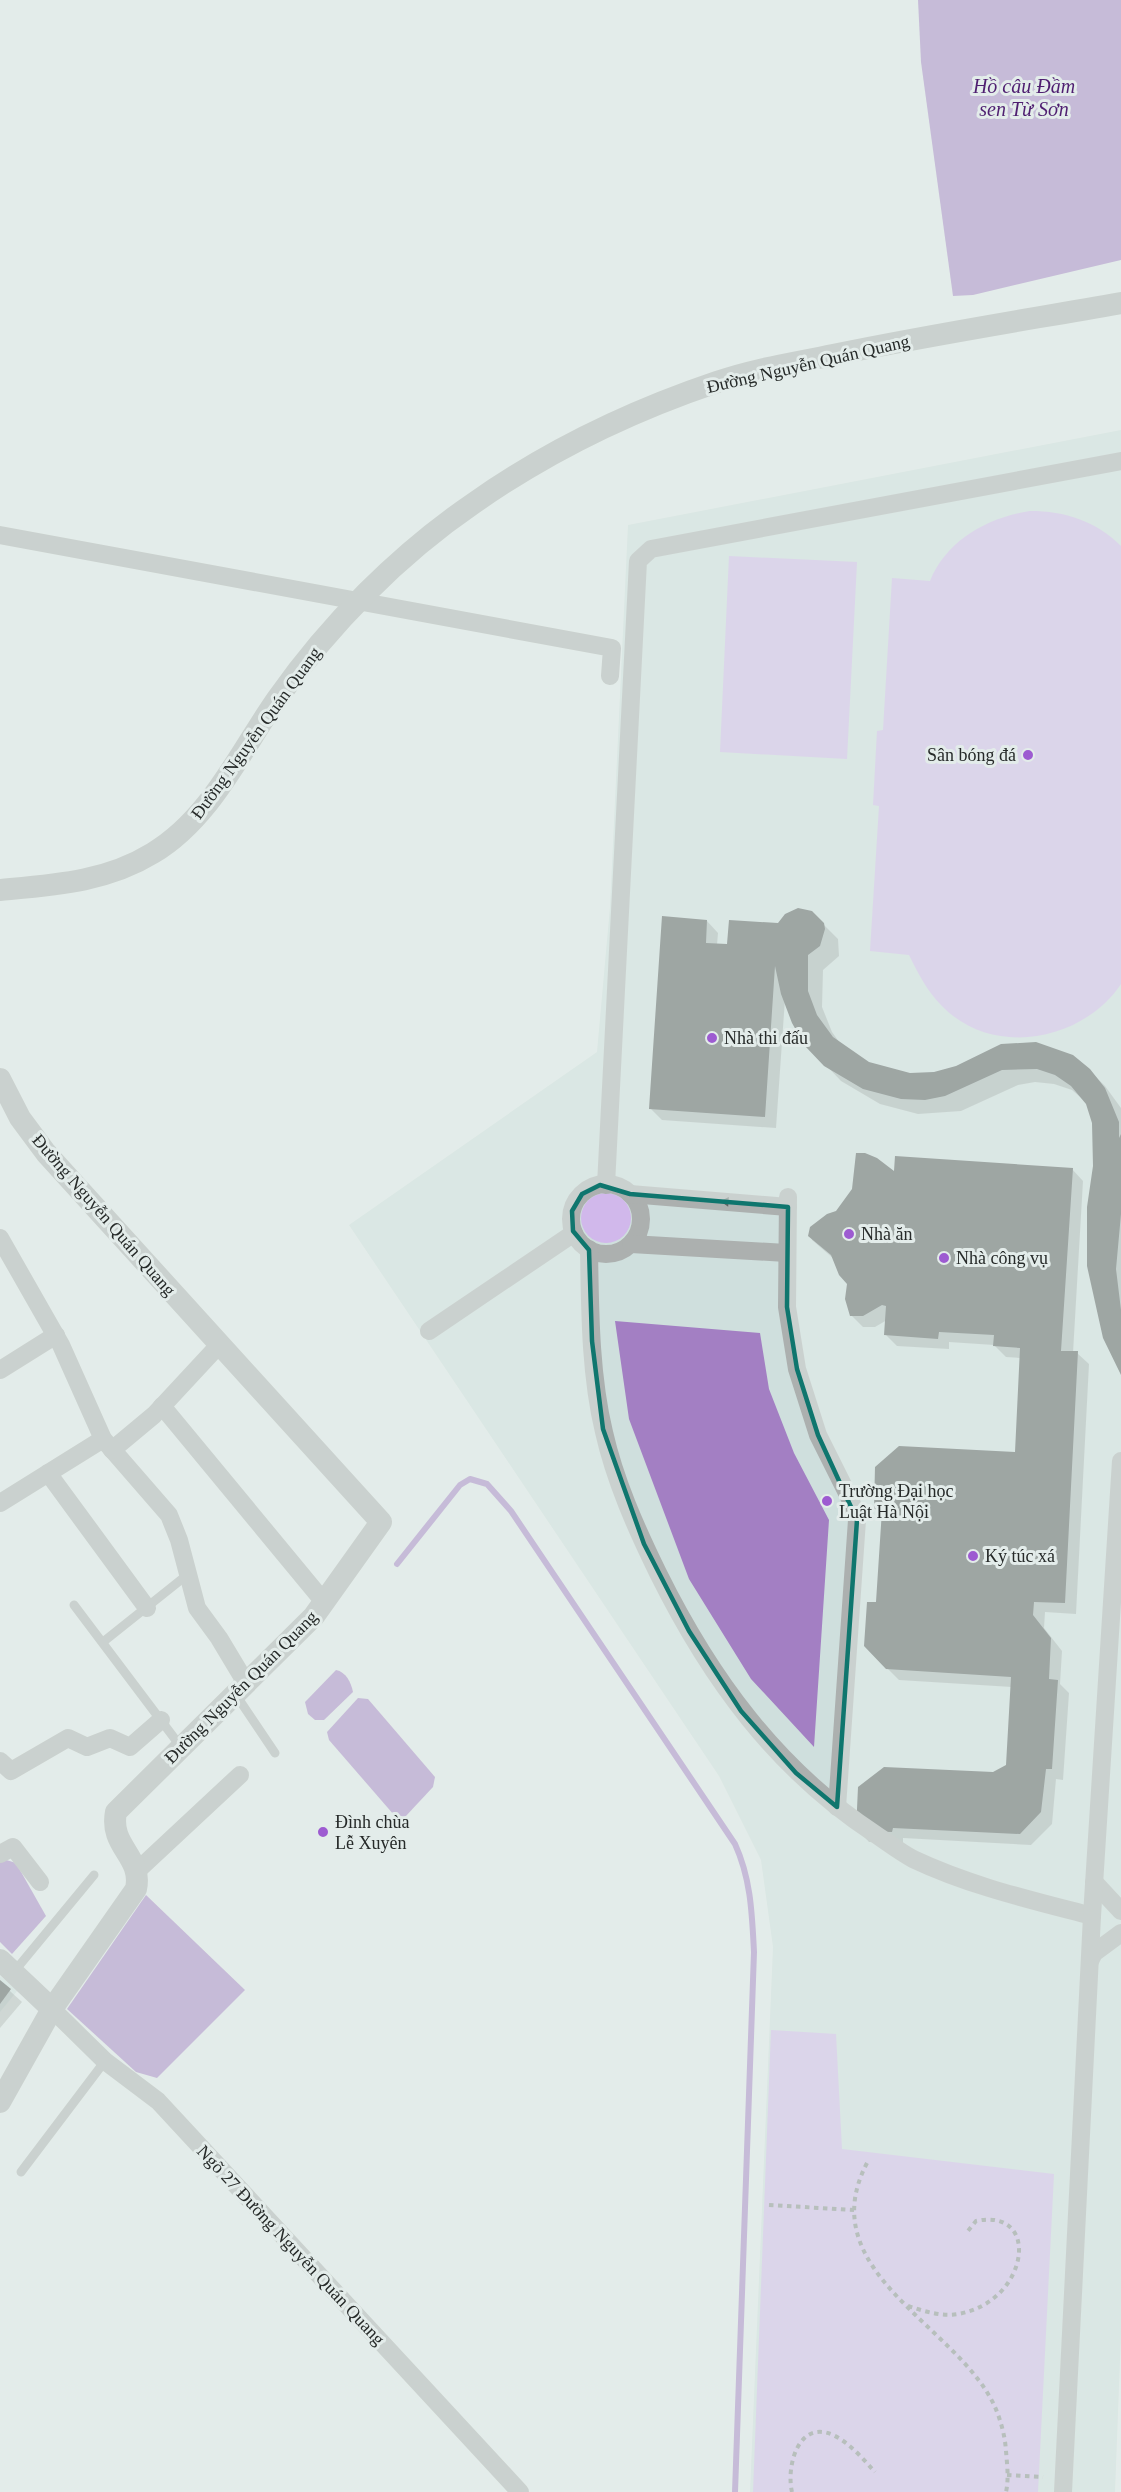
<svg xmlns="http://www.w3.org/2000/svg" width="1121" height="2492" viewBox="0 0 1121 2492" font-family="Georgia,serif">
  <rect width="100%" height="100%" fill="#e3ecea"/>
  <!-- built -->
  <g fill="#cfdfdd">
    <path d="M1121,430v1904l-6,158h-365l23,-545 -12,-87 -42,-84 -370,-551 248,-173 13,-145 18,-382z"/>
    <path d="M0,1976l18,14 -18,22z"/>
  </g>
  <!-- green -->
  <g fill="#d1b8eb">
    <path d="M1030,511c35,0 66,10 91,35v438c-38,57 -129,75 -180,21 -14,-14 -23,-32 -32,-50l-39,-4 9,-145 -6,-1 4,-74 6,-1 9,-152 38,3c17,-41 57,-63 100,-70z"/>
    <path d="M729,556l128,6 -10,197 -127,-7z"/>
    <circle cx="606" cy="1218" r="25"/>
    <path d="M771,2030l65,4 6,115 212,25 -16,318h-285z"/>
  </g>
  <!-- water -->
  <g fill="#a37fc3">
    <path d="M918,0h203v260l-148,35 -20,1 -32,-234z"/>
    <path d="M615,1321l145,12 9,56 25,64 35,67 -15,227 -63,-68 -62,-100 -60,-160z"/>
    <path d="M336,1670c10,2 15,12 17,22l-29,28h-9l-7,-6 -3,-12z"/>
    <path d="M358,1698l10,1 67,78 -2,10 -28,30 -11,-2 -65,-75 -2,-8z"/>
    <path d="M0,1858l16,5 30,53 -34,38 -12,-12z"/>
    <path d="M146,1895l99,95 -88,88 -21,-6 -69,-63z"/>
  </g>
  <!-- shadow -->
  <g fill="#0003">
    <path d="M707,921l11,12 -1,12 12,1 50,-21 44,-1 15,15 1,17 -16,14 -1,37 10,25 10,14 26,17 42,11 24,-1 23,-6 132,3 16,16 16,22v264l-27,-205 -1,-44 -6,-20 -15,-13 -18,-6 -19,-2 -17,3 -57,26 -43,3 -38,-10 -39,-23 -34,-36 -22,-46 -9,129 -114,-8 -11,-11z"/>
    <path d="M1072,1169l11,12 -10,172h4l12,11 -13,250 -31,-2 -1,16 18,23 -2,33 9,9 -6,87 -7,-1 -4,45 -21,21 -128,-7v5l-34,-1 -11,-12 135,-56 14,-9 5,-78 -113,-7 -12,-12 -10,-64 6,-87 -8,-8 141,-56 5,-95 -15,-1 -12,-12 -45,-3v7l-52,-3 -11,-11 1,-15 -12,7h-12l-12,-12 -2,-31 -15,-25 -22,-19 -2,-8 85,-58z"/>
    <path d="M0,1982l22,20 -22,26z"/>
  </g>
  <g fill="none" stroke-linecap="round" stroke-linejoin="round">
    <!-- stream -->
    <path stroke="#a37fc3" stroke-width="6" d="M397,1564l63,-79 10,-6 17,5 24,27 224,333c16,35 17,70 19,108l-19,540"/>
  </g>
  <!-- building -->
  <g fill="#49504f">
    <path d="M798,908l14,3 12,12 1,6 -5,17 -12,9v36l9,24 16,22 36,25 41,11 24,-1 22,-6 45,-22 35,-2 37,13 17,14 15,19 14,34v16l2,-4v80l-5,55 5,41v65l-18,-37 -16,-72v-59l6,-41 -1,-43 -6,-19 -15,-18 -16,-11 -18,-6 -35,1 -57,26 -20,4 -24,-1 -38,-10 -39,-23 -19,-20 -13,-23 -11,-29 -6,-28 -10,151 -116,-8 13,-193 45,4 -1,23 21,1 2,-24 49,3 7,-9z"/>
    <path d="M856,1153h9l12,5 17,13 1,-15 178,12 -12,183h17l-13,252 -31,-1 -1,13 18,23 -2,41 9,1 -6,89h-6l-5,43 -21,22 -127,-6 -1,4 -36,-1 2,-44 26,-20 109,5 13,-7 5,-88 -125,-8 -22,-23 3,-44h9l6,-92 -8,-1 1,-42 24,-21 116,6 5,-104 -27,-2 1,-11 -55,-3 -1,7 -54,-4 2,-29 -4,-1 -19,11h-13l-5,-17 2,-15 -8,-9 -8,-20 -23,-19 2,-9 17,-13 9,-3 16,-22z"/>
    <path d="M0,1980l11,9 -11,15z"/>
  </g>
  <g fill="none" stroke-linecap="round" stroke-linejoin="round">
    <!-- path -->
    <g stroke="#808785" stroke-width="4" stroke-dasharray="4.5 4.5" stroke-linecap="butt">
      <path d="M867,2163c-57,109 92,163 128,244 6,14 10,29 11,44 1,13 3,28 0,41"/>
      <path d="M769,2205l85,5"/>
      <path d="M908,2306c16,5 33,11 50,8 71,-12 84,-107 18,-93l-8,10"/>
      <path d="M1007,2475l36,2"/>
      <path d="M792,2492c-6,-25 6,-73 41,-57 17,8 30,24 42,37"/>
    </g>
    <!-- service -->
    <g stroke="#acb0af" stroke-width="9">
      <path d="M74,1605l107,142"/>
      <path d="M103,1642l84,-67"/>
      <path d="M236,1695l39,58"/>
      <path d="M13,1973l81,-98"/>
      <path d="M21,2172l84,-111"/>
    </g>
    <!-- minor -->
    <g stroke="#acb0af" stroke-width="18">
      <path d="M0,535l612,113 -2,28"/>
      <circle cx="606" cy="1219" r="35"/>
      <path d="M606,1185l32,-624 13,-12 470,-88"/>
      <path d="M630,1194l158,13"/>
      <path d="M788,1197l-1,110 10,62 21,66 33,66 6,19 -20,287"/>
      <path d="M0,1238l61,107 42,94 66,76 10,25 18,68 22,30 27,45"/>
      <path d="M631,1244l155,9"/>
      <path d="M589,1249c1,60 1,125 15,183 11,49 32,96 54,141 52,105 118,196 217,261 12,8 25,18 38,25 57,27 118,41 179,57"/>
      <path d="M429,1331l145,-98"/>
      <path d="M0,1370l56,-35"/>
      <path d="M162,1406l162,196"/>
      <path d="M112,1450l42,-35 65,-70"/>
      <path d="M48,1473l99,135"/>
      <path d="M0,1503l103,-64"/>
      <path d="M0,1761l11,10 57,-33 19,9 23,-9 20,9 31,-27"/>
      <path d="M0,1854l13,-7 27,35"/>
      <path d="M137,1871l103,-96"/>
      <path d="M1094,1882l27,29"/>
      <path d="M1090,1961l4,-8 27,-20"/>
      <path d="M52,2009l53,52 53,40 362,391"/>
      <path d="M1063,2492l29,-576 29,-455"/>
    </g>
    <!-- tertiary -->
    <g stroke="#acb0af" stroke-width="22">
      <path d="M0,890c54,-5 106,-8 153,-37 57,-34 87,-101 124,-154 53,-75 121,-144 197,-196 74,-52 157,-92 243,-121 37,-13 78,-19 116,-27 96,-20 192,-35 288,-52"/>
      <path d="M0,1079l20,39 26,35 335,369 -67,94 -198,196c-7,35 27,44 20,77l-84,120 -52,93"/>
      <path d="M0,1960l52,49"/>
    </g>
  </g>
  <!-- one-way arrows -->
  <defs><path id="oneway-solid" d="M-6-.8H1V-3.2L6.5 0L1 3.2V.8H-6Z" transform="scale(1.5)"/></defs>
  <use fill="#626665" href="#oneway-solid" transform="translate(730 1202) rotate(-176)"/>
  <!-- marked area -->
  <path d="M0 0H1121V2492H0ZM600,1185l30,9 158,13 -1,100 10,62 21,66 39,85 -20,287 -41,-34 -55,-62 -52,-80 -45,-87 -41,-115 -11,-88 -3,-91 -16,-19 -1,-20 10,-17z" fill="#e3ecea" fill-opacity=".55" fill-rule="evenodd"/>
  <path fill="none" stroke="#0f766e" stroke-width="4.5" stroke-linejoin="round" d="M600,1185l30,9 158,13 -1,100 10,62 21,66 39,85 -20,287 -41,-34 -55,-62 -52,-80 -45,-87 -41,-115 -11,-88 -3,-91 -16,-19 -1,-20 10,-17z"/>
  <!-- markers -->
  <g fill="#9d5bd1" stroke="#e3ecea" stroke-width="2">
    <circle cx="1028" cy="755" r="6"/>
    <circle cx="712" cy="1038" r="6"/>
    <circle cx="849" cy="1234" r="6"/>
    <circle cx="944" cy="1258" r="6"/>
    <circle cx="827" cy="1501" r="6"/>
    <circle cx="973" cy="1556" r="6"/>
    <circle cx="323" cy="1832" r="6"/>
  </g>
  <g text-anchor="middle" stroke-width="6" stroke-linejoin="round" paint-order="stroke">
    <!-- street labels -->
    <g font-size="18" fill="#262a29" stroke="#e3ecea">
      <text transform="translate(808 364) rotate(-13)" y="6">Đường Nguyễn Quán Quang</text>
      <text transform="translate(256 733) rotate(-54)" y="6">Đường Nguyễn Quán Quang</text>
      <text transform="translate(104 1215) rotate(49)" y="6">Đường Nguyễn Quán Quang</text>
      <text transform="translate(241 1687) rotate(-45)" y="6">Đường Nguyễn Quán Quang</text>
      <text transform="translate(291 2245) rotate(47)" y="6">Ngõ 27 Đường Nguyễn Quán Quang</text>
    </g>
    <!-- poi labels -->
    <g font-size="18" fill="#262a29" stroke="#e3ecea" text-anchor="start">
      <text x="1016" y="761" text-anchor="end">Sân bóng đá</text>
      <text x="724" y="1044">Nhà thi đấu</text>
      <text x="861" y="1240">Nhà ăn</text>
      <text x="956" y="1264">Nhà công vụ</text>
      <text x="839" y="1497">Trường Đại học<tspan x="839" dy="21">Luật Hà Nội</tspan></text>
      <text x="985" y="1562">Ký túc xá</text>
      <text x="335" y="1828">Đình chùa<tspan x="335" dy="21">Lễ Xuyên</tspan></text>
    </g>
    <!-- water labels -->
    <g font-size="20" font-style="italic" fill="#4f1f71" stroke="#e3ecea">
      <text x="1024" y="93">Hồ câu Đầm<tspan x="1024" dy="23">sen Từ Sơn</tspan></text>
    </g>
  </g>
</svg>
